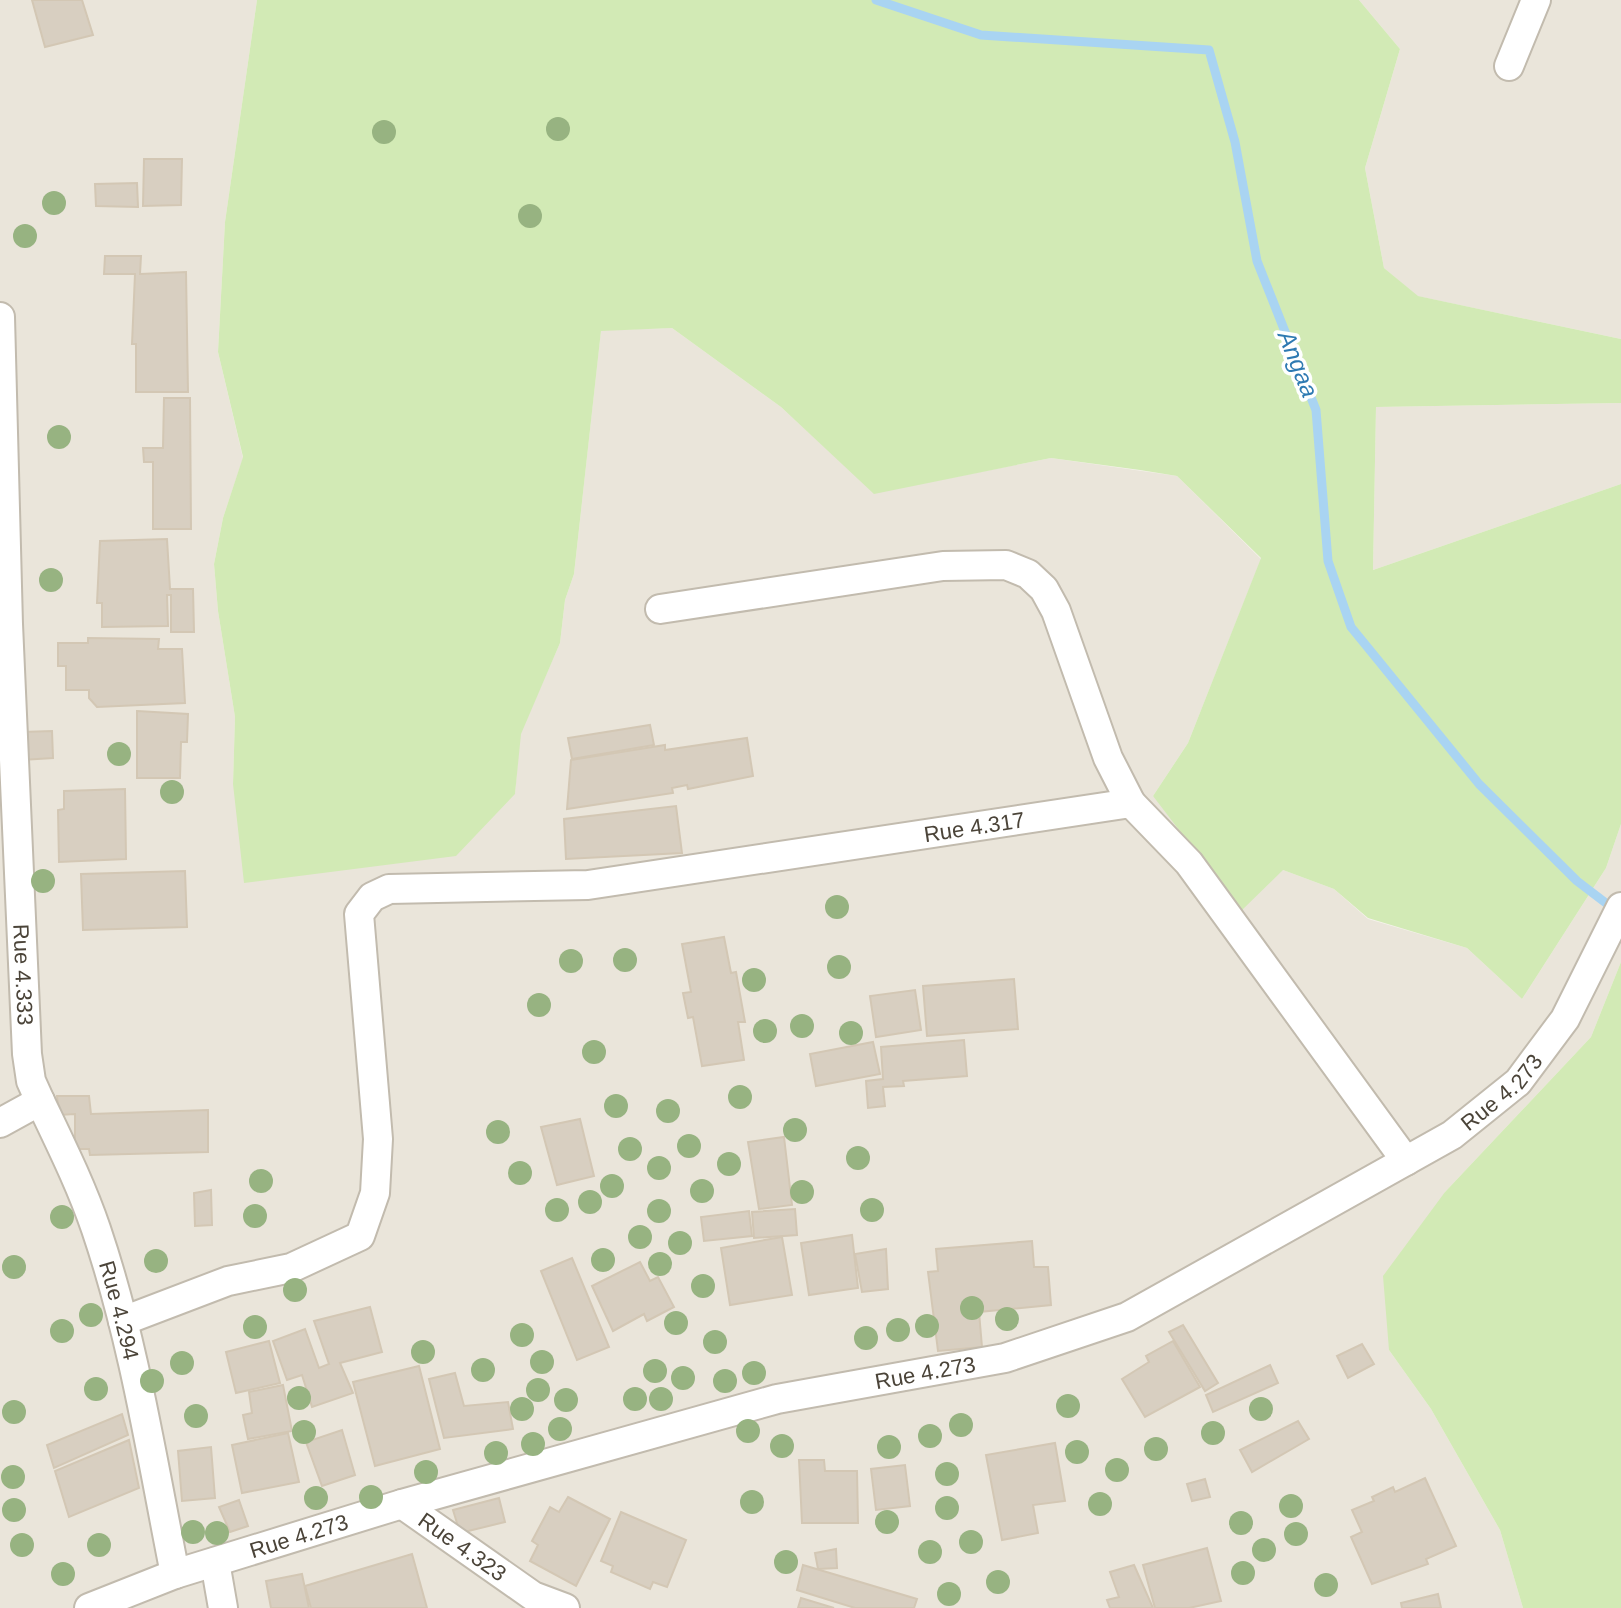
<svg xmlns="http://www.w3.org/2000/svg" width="1621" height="1608" viewBox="0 0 1621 1608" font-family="Helvetica,sans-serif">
  <rect width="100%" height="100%" fill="#f6f3ec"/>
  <!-- residential -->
  <g fill="#eae5da">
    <path d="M0,0h257l-32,222 -7,130 25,106 -20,60 -9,46 4,47 17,106 -2,67 282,10 5,-60 40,-91 5,-43 9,-26 27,-244 71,-2 109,79 93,86 177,-35 126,18 84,83 -73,184 -35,53 130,74 51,19 34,30 99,29 55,51 84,-131 15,-44v138l-30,75 -146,155 -56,158 42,59 69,121 23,78h-1523z"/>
    <path d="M1359,0h262v339l-204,-43 -33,-28 -19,-100 35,-119z"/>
    <path d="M1621,403v81l-248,86 3,-163z"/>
  </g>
  <!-- green -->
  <g fill="#d2eab5">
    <path d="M257,0h1102l41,49 -35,119 19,100 34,28 203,43v64l-245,4 -3,163 248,-86v340l-15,44 -84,131 -55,-51 -99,-30 -34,-29 -51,-19 -42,41 -88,-115 35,-53 73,-185 -84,-82 -37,-6 -89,-12 -177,36 -93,-87 -109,-79 -71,3 -27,243 -9,26 -5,43 -39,91 -6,60 -59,62 -212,27 -11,-99 2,-67 -17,-106 -4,-47 9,-46 20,-61 -25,-105 7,-130z"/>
    <path d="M1621,962v646h-98l-23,-78 -69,-121 -42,-59 -6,-74 62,-84 146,-155z"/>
  </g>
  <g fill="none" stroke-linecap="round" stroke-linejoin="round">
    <!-- stream -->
    <path stroke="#a9d4f2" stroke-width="9" d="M876,0l105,35 228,15 26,92 22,119 59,149 12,151 23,66 128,157 98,97 38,29"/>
  </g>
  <!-- building -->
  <g fill="#d8cfc1" stroke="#d3c7b4" stroke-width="2">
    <path d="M32,0h50l11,35 -48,12z"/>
    <path d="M144,159h38l-1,46 -38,1z"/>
    <path d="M137,183l1,24 -42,-1 -1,-22z"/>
    <path d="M105,256h36l-1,18 46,-2 2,120h-52v-48h-4l3,-70h-31z"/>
    <path d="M164,398h26l1,131h-38v-67h-9l-1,-14h20z"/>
    <path d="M167,539l3,50h23l1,43h-23v-37h-4l1,31 -66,1v-24h-5l3,-62z"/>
    <path d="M88,638l71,1 -1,10h24l3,54 -88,4 -8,-9v-8h-23v-24h-8v-23h30z"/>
    <path d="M137,711l51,3 -1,28h-6l-1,36h-43z"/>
    <path d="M650,725l4,20 -82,14 -4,-21z"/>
    <path d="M52,731l1,27 -31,2v-28z"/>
    <path d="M747,738l6,38 -65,13 -1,-4 -15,3 1,5 -106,16 4,-49 94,-15v5z"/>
    <path d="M125,789l1,70 -67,3 -1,-52 6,-1v-18z"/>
    <path d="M676,806l6,47 -116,6 -2,-40z"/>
    <path d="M185,871l2,56 -104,3 -2,-56z"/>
    <path d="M724,937l7,36 5,-1 9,50h-7l6,38 -42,6 -9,-49 -5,1 -5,-25 8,-1 -9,-48z"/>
    <path d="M1014,979l4,50 -91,7 -4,-50z"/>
    <path d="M915,990l6,40 -45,7 -6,-41z"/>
    <path d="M964,1040l3,36 -64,5 1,5 -21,1 2,19 -17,2 -2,-27 17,-2 -2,-32z"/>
    <path d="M873,1042l7,32 -64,12 -6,-32z"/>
    <path d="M57,1096h32l2,18 117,-4v42l-118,3 -1,-6h-14v-35l-16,1z"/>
    <path d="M580,1119l14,57 -37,9 -16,-58z"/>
    <path d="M784,1137l8,68 -33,4 -11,-67z"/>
    <path d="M211,1190l1,35 -17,1 -1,-33z"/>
    <path d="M795,1209l2,26 -43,3 -2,-26z"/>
    <path d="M749,1211l3,25 -48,5 -3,-24z"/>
    <path d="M852,1235l6,53 -49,7 -8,-52z"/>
    <path d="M782,1237l10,58 -62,10 -9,-57z"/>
    <path d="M1032,1241l2,26h14l3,38 -72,7 3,35 -44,4 -10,-79 10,-1 -2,-22z"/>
    <path d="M886,1249l2,40 -26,3 -7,-38z"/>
    <path d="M572,1258l37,89 -32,13 -36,-89z"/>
    <path d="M640,1262l10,19 8,-4 16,30 -27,14 -3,-7 -31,17 -21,-45z"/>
    <path d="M370,1307l12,45 -42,11 13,30 -41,14 -10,-32 -15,5 -14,-39 32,-12 14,39 10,-4 -15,-43z"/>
    <path d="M1183,1325l35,58 -13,8 -36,-59z"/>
    <path d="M269,1341l11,42 -44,10 -10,-41z"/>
    <path d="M1173,1341l27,46 -55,30 -23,-38 27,-17 -3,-6z"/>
    <path d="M1362,1344l12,20 -26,14 -11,-22z"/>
    <path d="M1270,1365l8,18 -65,29 -7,-17z"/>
    <path d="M419,1366l21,83 -65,17 -22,-84z"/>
    <path d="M455,1373l9,33 44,-4 5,27 -69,9 -15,-59z"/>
    <path d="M283,1385l9,46 -44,8 -5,-24 9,-2 -3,-21z"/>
    <path d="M122,1414l6,21 -74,33 -7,-23z"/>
    <path d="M1298,1421l11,18 -57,33 -12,-22z"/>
    <path d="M342,1430l13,45 -33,11 -16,-44z"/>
    <path d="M288,1433l11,49 -57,11 -10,-48z"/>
    <path d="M129,1440l10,48 -70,29 -14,-46z"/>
    <path d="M1055,1443l10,58 -32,4 5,28 -36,7 -16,-85z"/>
    <path d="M211,1447l4,51 -33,3 -4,-50z"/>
    <path d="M799,1460h25l1,11h32l1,52h-56z"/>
    <path d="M905,1465l5,41 -34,4 -5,-41z"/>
    <path d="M1425,1478l31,68 -30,13 2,5 -56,20 -21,-47 11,-5 -10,-22 22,-9 -2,-4 21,-10 2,5z"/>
    <path d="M1205,1479l5,18 -18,4 -5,-17z"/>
    <path d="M568,1497l42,22 -34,67 -46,-25 8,-16 -6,-4 18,-34 9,5z"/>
    <path d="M499,1498l6,24 -45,11 -7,-23z"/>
    <path d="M239,1500l9,26 -18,6 -11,-25z"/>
    <path d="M621,1512l65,28 -19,47 -14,-5 -3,7 -39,-17 2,-6 -12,-5z"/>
    <path d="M1207,1548l14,53 -32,7h-34l-12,-43z"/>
    <path d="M836,1549l1,19 -19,1 -3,-16z"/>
    <path d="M412,1554l15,54h-116l-6,-22z"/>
    <path d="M803,1565l114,34 -3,9h-59l-58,-18z"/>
    <path d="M1134,1565l19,43h-43l-3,-8 12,-3 -9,-25z"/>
    <path d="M302,1574l7,34h-38l-5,-27z"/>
    <path d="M1438,1594l3,14h-39l-1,-5z"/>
    <path d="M801,1598l33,10h-36z"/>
  </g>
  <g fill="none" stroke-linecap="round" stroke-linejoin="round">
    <!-- minor casing -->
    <g stroke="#c2bbae" stroke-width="32">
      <g id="minor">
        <path d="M1509,66l27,-66"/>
        <path id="s1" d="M0,317l8,307 19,430 4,27 9,20"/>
        <path d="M660,609l283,-43 63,-1 22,9 16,15 12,22 52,147 23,45"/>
        <path id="s2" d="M0,1123l40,-22c20,42 41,84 56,128 38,112 56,230 79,345"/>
        <path id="s3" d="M123,1321l105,-40 63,-13 69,-32 15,-43 3,-54 -19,-225 13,-17 17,-8 199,-4 543,-82 58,60 217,298"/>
        <path id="s4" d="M402,1504l131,92 32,12"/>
        <path d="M215,1562l8,46"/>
        <path id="s5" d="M89,1608l86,-34 227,-70 375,-105 228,-41 122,-41 325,-182 66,-53 47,-63 56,-112"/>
      </g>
    </g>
    <!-- minor -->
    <use href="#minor" stroke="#fff" stroke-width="28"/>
  </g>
  <!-- trees -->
  <g fill="#97b381">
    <circle cx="558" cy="129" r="12"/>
    <circle cx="384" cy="132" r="12"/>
    <circle cx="54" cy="203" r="12"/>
    <circle cx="530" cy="216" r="12"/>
    <circle cx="25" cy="236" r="12"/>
    <circle cx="59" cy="437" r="12"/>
    <circle cx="51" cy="580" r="12"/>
    <circle cx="119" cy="754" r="12"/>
    <circle cx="172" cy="792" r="12"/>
    <circle cx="43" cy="881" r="12"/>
    <circle cx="837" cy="907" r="12"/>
    <circle cx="625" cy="960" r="12"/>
    <circle cx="571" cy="961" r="12"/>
    <circle cx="839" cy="967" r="12"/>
    <circle cx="754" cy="980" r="12"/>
    <circle cx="539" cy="1005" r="12"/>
    <circle cx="802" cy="1026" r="12"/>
    <circle cx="765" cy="1031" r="12"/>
    <circle cx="851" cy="1033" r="12"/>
    <circle cx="594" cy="1052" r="12"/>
    <circle cx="740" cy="1097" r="12"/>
    <circle cx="616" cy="1106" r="12"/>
    <circle cx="668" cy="1111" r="12"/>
    <circle cx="795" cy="1130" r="12"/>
    <circle cx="498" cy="1132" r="12"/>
    <circle cx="689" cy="1146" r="12"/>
    <circle cx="630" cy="1149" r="12"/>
    <circle cx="858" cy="1158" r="12"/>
    <circle cx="729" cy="1164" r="12"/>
    <circle cx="659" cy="1168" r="12"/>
    <circle cx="520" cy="1173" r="12"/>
    <circle cx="261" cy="1181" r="12"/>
    <circle cx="612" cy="1186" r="12"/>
    <circle cx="702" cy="1191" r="12"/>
    <circle cx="802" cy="1192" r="12"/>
    <circle cx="590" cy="1202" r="12"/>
    <circle cx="557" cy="1210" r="12"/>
    <circle cx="872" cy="1210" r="12"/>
    <circle cx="659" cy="1211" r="12"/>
    <circle cx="255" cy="1216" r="12"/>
    <circle cx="62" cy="1217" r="12"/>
    <circle cx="640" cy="1237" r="12"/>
    <circle cx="680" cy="1243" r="12"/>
    <circle cx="603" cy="1260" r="12"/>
    <circle cx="156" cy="1261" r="12"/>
    <circle cx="660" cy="1264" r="12"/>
    <circle cx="14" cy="1267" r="12"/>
    <circle cx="703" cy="1286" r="12"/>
    <circle cx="295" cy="1290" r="12"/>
    <circle cx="972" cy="1308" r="12"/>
    <circle cx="91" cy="1315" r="12"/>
    <circle cx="1007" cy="1319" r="12"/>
    <circle cx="676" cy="1323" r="12"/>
    <circle cx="927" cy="1326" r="12"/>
    <circle cx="255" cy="1327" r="12"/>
    <circle cx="898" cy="1330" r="12"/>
    <circle cx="62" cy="1331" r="12"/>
    <circle cx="522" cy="1335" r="12"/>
    <circle cx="866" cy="1338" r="12"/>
    <circle cx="715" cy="1342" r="12"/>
    <circle cx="423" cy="1352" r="12"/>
    <circle cx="542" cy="1362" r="12"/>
    <circle cx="182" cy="1363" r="12"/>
    <circle cx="483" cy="1370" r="12"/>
    <circle cx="655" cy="1371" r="12"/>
    <circle cx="754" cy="1373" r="12"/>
    <circle cx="683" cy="1378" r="12"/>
    <circle cx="152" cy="1381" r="12"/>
    <circle cx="725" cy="1381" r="12"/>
    <circle cx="96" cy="1389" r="12"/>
    <circle cx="538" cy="1390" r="12"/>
    <circle cx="299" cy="1398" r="12"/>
    <circle cx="635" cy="1399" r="12"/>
    <circle cx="661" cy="1399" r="12"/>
    <circle cx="566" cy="1400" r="12"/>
    <circle cx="1068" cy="1406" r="12"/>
    <circle cx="522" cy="1409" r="12"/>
    <circle cx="1261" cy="1409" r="12"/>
    <circle cx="14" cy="1412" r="12"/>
    <circle cx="196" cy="1416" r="12"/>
    <circle cx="961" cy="1425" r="12"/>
    <circle cx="560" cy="1429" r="12"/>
    <circle cx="748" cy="1431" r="12"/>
    <circle cx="304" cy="1432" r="12"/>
    <circle cx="1213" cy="1433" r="12"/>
    <circle cx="930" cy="1436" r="12"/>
    <circle cx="533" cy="1444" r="12"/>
    <circle cx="782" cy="1446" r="12"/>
    <circle cx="889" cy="1447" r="12"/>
    <circle cx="1156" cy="1449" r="12"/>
    <circle cx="1077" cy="1452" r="12"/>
    <circle cx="496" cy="1453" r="12"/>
    <circle cx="1117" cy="1470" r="12"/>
    <circle cx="426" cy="1472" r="12"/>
    <circle cx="947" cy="1474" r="12"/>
    <circle cx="13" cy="1477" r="12"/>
    <circle cx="371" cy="1497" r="12"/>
    <circle cx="316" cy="1498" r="12"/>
    <circle cx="752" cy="1502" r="12"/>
    <circle cx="1100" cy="1504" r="12"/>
    <circle cx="1291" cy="1506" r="12"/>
    <circle cx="947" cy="1508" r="12"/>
    <circle cx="14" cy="1510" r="12"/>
    <circle cx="887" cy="1522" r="12"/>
    <circle cx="1241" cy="1523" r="12"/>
    <circle cx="193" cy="1532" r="12"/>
    <circle cx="217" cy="1533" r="12"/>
    <circle cx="1296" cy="1534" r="12"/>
    <circle cx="971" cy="1542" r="12"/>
    <circle cx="22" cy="1545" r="12"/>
    <circle cx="99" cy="1545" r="12"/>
    <circle cx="1264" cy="1550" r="12"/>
    <circle cx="930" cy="1552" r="12"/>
    <circle cx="786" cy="1562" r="12"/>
    <circle cx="1243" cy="1573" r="12"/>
    <circle cx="63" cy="1574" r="12"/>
    <circle cx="998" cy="1582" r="12"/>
    <circle cx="1326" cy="1585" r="12"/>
    <circle cx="949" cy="1594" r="12"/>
  </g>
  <g text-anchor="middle" stroke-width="7" stroke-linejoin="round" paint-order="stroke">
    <!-- street labels -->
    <g font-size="22" fill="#4b4439" stroke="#fff">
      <text dy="8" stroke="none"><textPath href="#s3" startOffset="1208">Rue 4.317</textPath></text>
      <text dy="8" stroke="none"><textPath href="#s1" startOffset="658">Rue 4.333</textPath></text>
      <text dy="8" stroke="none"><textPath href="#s5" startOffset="1518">Rue 4.273</textPath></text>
      <text dy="8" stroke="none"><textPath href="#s2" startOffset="270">Rue 4.294</textPath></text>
      <text dy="8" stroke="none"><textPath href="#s5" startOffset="870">Rue 4.273</textPath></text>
      <text dy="8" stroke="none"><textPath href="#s5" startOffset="222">Rue 4.273</textPath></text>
      <text dy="8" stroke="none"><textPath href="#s4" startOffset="74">Rue 4.323</textPath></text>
    </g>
    <!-- water labels -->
    <g font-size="24" font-style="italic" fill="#2e7ab2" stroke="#fff">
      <text transform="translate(1298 364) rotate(68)" y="8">Angaa</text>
    </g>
  </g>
</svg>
